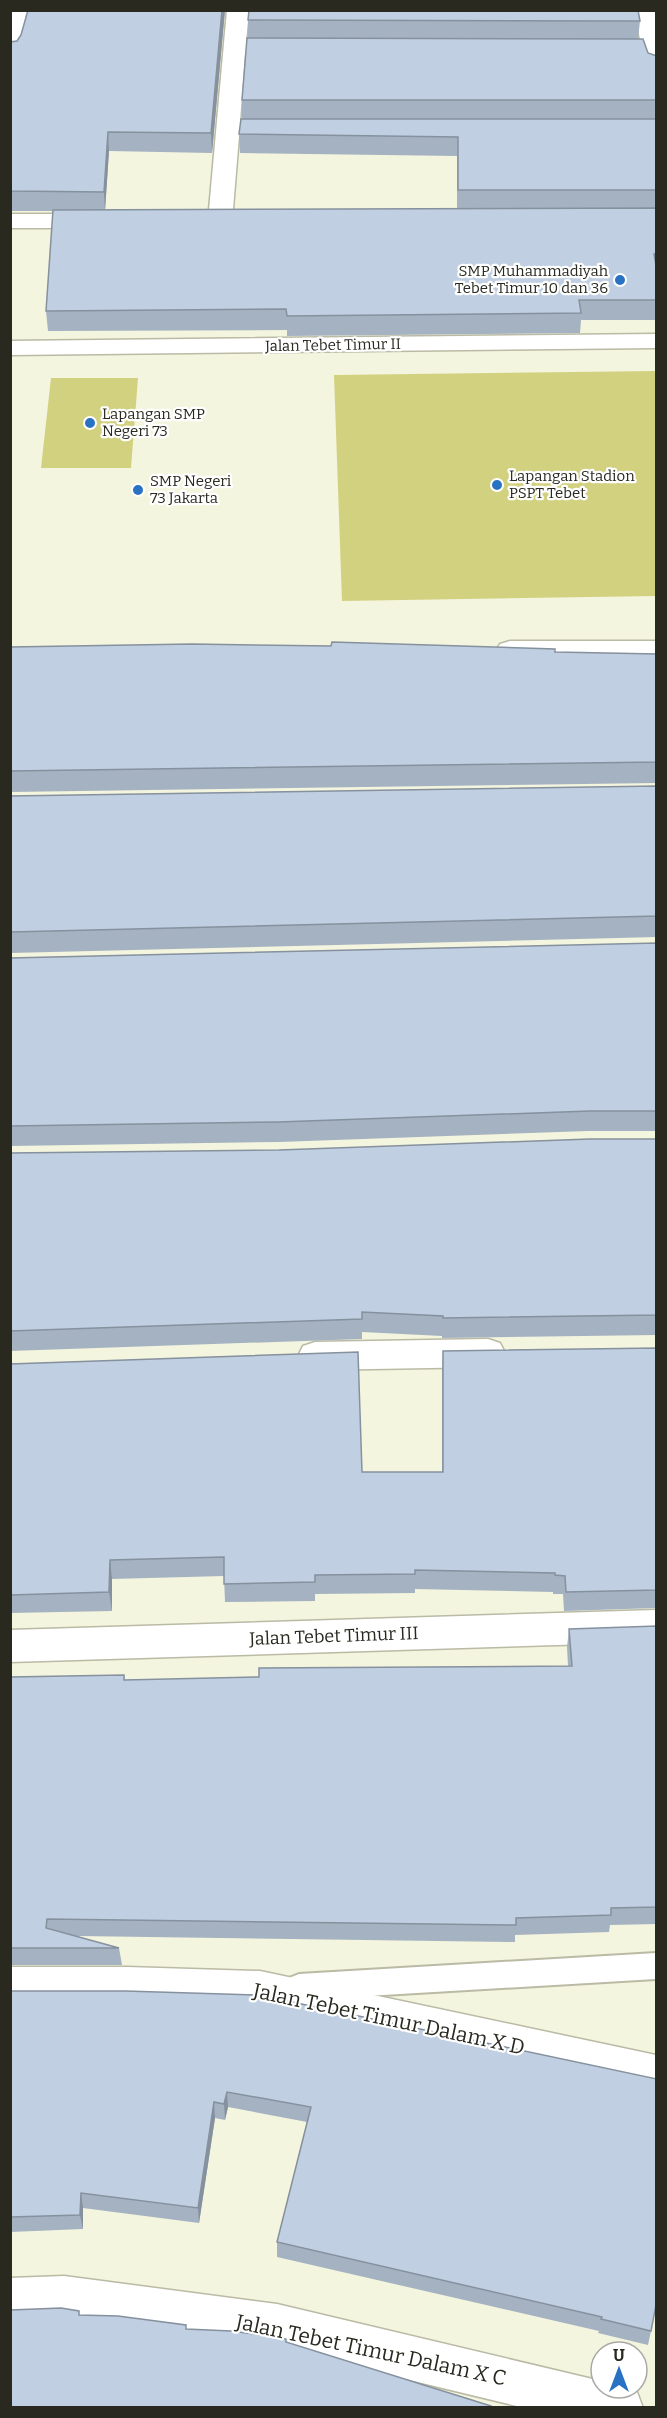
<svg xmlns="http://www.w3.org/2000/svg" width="667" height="2418" viewBox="0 0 667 2418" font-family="Bitter,serif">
  <rect width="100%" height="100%" fill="#f4f5de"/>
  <!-- green -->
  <g fill="#d2d180">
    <path d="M656,371v225l-314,5 -8,-226z"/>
    <path d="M51,378h87l-7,90h-90z"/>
  </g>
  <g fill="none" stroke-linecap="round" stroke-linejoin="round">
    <!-- lane casing -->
    <g stroke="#babaa5" stroke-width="4">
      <path id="lane" d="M656,1953v26l-357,21 -10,-4 -4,-9 4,-9 10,-4z"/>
    </g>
    <!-- street casing -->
    <g stroke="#babaa5" stroke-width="3">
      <g id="street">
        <path d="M12,10h21l-12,43 -3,5 -8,1z"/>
        <path d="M227,10h22l-3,32 53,1 3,5 -3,5 -54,1 -5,68 53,2 3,5 -3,5 -54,2 -7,85 -4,5 -8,2 -8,-2 -4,-5z"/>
        <path d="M634,10h22v63l-8,-1 -5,-16 -50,-1 -3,-5 3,-5 48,-1z"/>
        <path d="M10,214h86l8,2 4,5 -4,5 -8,2h-86z"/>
        <path d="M656,334v14l-646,7v-14z"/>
        <path d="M510,641h146v18h-146l-10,-3 -4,-6 4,-6z"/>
        <path d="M488,1339l12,4 5,10 -5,10 -12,4 -173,3 -12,-4 -5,-10 5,-10 12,-4z"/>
        <path d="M656,1610v32l-646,20v-32z"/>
        <path d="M10,1967h117l133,4 396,84v40l-396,-86 -133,-4h-117z"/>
        <path d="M64,2276l213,28 324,77v7h26l10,4 6,16h-118l-248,-60 -213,-28 -54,2v-44z"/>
      </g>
    </g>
    <!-- lane -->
    <use href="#lane" fill="#fff" fill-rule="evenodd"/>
    <!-- street -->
    <use href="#street" fill="#fff" fill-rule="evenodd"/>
  </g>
  <!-- wall -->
  <g fill="#a5b2c2">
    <path d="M28,10h197l-13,143 -103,-2 -4,59 352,-1v-53l-217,-3 -1,-19 3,-15v-19l6,-62v-18l392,1 -2,18 10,14 9,3v264h-76l-1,13 -293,3v-6l-239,1 -2,-20 7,-100h-43v-169l7,-1 4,-6z"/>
    <path d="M10,647l647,7v129l-647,9z"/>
    <path d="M657,786v151l-647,16v-157z"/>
    <path d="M657,943v188h-69l-309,11 -269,4v-188z"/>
    <path d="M657,1139v196l-215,3v-2l-80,-4v7l-352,12v-198l269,-3z"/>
    <path d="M657,1348v260l-93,3 -1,-17h-10v-2l-138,-3v4l-100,1v7l-90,1 -1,-26 -112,3v32l-102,2v-249l352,108h80v-102l1,-19z"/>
    <path d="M657,1626v298l-47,1 -1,7 -94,3v7l-438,-6 42,12 3,17h-112v-288l114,-2 1,5 134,-3 309,-11 -1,-19 2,-18z"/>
    <path d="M10,1991l249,4 392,336 -3,14 -50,-12 1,-2 -322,-74v-15l30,-120 -79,-15 -3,13 -10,-2 -16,105 -116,-15v21l-73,3z"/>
  </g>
  <!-- shaded-wall -->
  <g fill="#86919e">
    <path d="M222,10h3l-13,143 -1,-20z"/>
    <path d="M108,132l1,19 -4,60 -1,-19z"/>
    <path d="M110,1560l2,19v32l-3,-19z"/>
    <path d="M227,2092l1,15 -3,13 -1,-16z"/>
    <path d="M214,2102l1,16 -16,105 -1,-15z"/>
    <path d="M81,2193l2,15v21l-3,-14z"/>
  </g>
  <!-- building -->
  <g fill="#c0cfe1" stroke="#86919e" stroke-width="1.5">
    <path d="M28,10h194l-11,123 -103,-1 -4,60 -94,-1v-149l7,-1 4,-6z"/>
    <path d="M249,10h389l2,11 -392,-1z"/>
    <path d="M247,38l396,1 5,14 9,3v44h-415z"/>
    <path d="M241,119h416v71h-199v-53l-219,-3z"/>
    <path d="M657,208v46h-3l3,17v29h-78l2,13 -294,3 -1,-7 -240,2 7,-101z"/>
    <path d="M332,642l223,7v3l102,2v108l-647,9v-124l182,-3 139,2z"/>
    <path d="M657,786v130l-647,16v-136z"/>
    <path d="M657,943v168h-67l-312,11 -268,4v-168z"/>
    <path d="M590,1139h67v176l-214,3v-2l-81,-4v7l-352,12v-178l269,-3z"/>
    <path d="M657,1348v242l-91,2 -1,-16 -10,-1v-2l-140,-3v4l-100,1v7l-91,2v-27l-114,3 -1,32 -99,3v-231l348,-12 4,120h81v-121z"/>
    <path d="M657,1626v281l-46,1v7l-95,3v7l-469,-6 -1,9 73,20h-109v-271l114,-2v5l135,-3v-9l313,-2 -3,-37z"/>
    <path d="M10,1991h115l134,4 398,84v221l-6,31 -50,-12 1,-2 -325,-75 34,-135 -84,-15 -3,12 -10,-2 -16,106 -117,-15 -1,22 -70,2z"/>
    <path d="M61,2308l18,3v4l39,1 68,9v4l45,2 45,6 10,2v3l205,64 -1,2h-480l1,-98z"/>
  </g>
  <!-- markers -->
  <g fill="#2972c3" stroke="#fff" stroke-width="2">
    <circle cx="620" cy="280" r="6"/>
    <circle cx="90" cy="423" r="6"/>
    <circle cx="497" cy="485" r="6"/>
    <circle cx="138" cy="490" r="6"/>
  </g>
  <g text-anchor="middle" stroke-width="4.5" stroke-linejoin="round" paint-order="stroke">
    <!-- far-poi labels -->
    <g font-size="15" fill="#292920" stroke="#fff" text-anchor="start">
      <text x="608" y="276" text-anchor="end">SMP Muhammadiyah<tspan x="608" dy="17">Tebet Timur 10 dan 36</tspan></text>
      <text x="102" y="419">Lapangan SMP<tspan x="102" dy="17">Negeri 73</tspan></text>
      <text x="509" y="481">Lapangan Stadion<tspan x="509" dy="17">PSPT Tebet</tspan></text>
      <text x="150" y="486">SMP Negeri<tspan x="150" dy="17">73 Jakarta</tspan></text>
    </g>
    <!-- far-street labels -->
    <g font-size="15" fill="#292920" stroke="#fff">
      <text transform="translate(333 345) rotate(-1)" y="5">Jalan Tebet Timur II</text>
    </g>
    <!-- street labels -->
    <g font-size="18" fill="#292920" stroke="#fff">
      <text transform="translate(334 1636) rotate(-2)" y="6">Jalan Tebet Timur III</text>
    </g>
    <!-- near-street labels -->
    <g font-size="21" fill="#292920" stroke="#fff">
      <text transform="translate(389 2019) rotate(12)" y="7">Jalan Tebet Timur Dalam X D</text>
      <text transform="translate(371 2350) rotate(12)" y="7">Jalan Tebet Timur Dalam X C</text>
    </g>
  </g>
  <!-- border -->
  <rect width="667" height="2418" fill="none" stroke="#292920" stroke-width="24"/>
  <!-- north arrow -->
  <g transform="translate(619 2370)"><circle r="28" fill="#ffffff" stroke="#a9a9a6" stroke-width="1.5"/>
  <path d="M0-4.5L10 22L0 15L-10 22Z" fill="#2972c3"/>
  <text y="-9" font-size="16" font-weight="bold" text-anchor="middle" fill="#292920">U</text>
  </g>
</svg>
